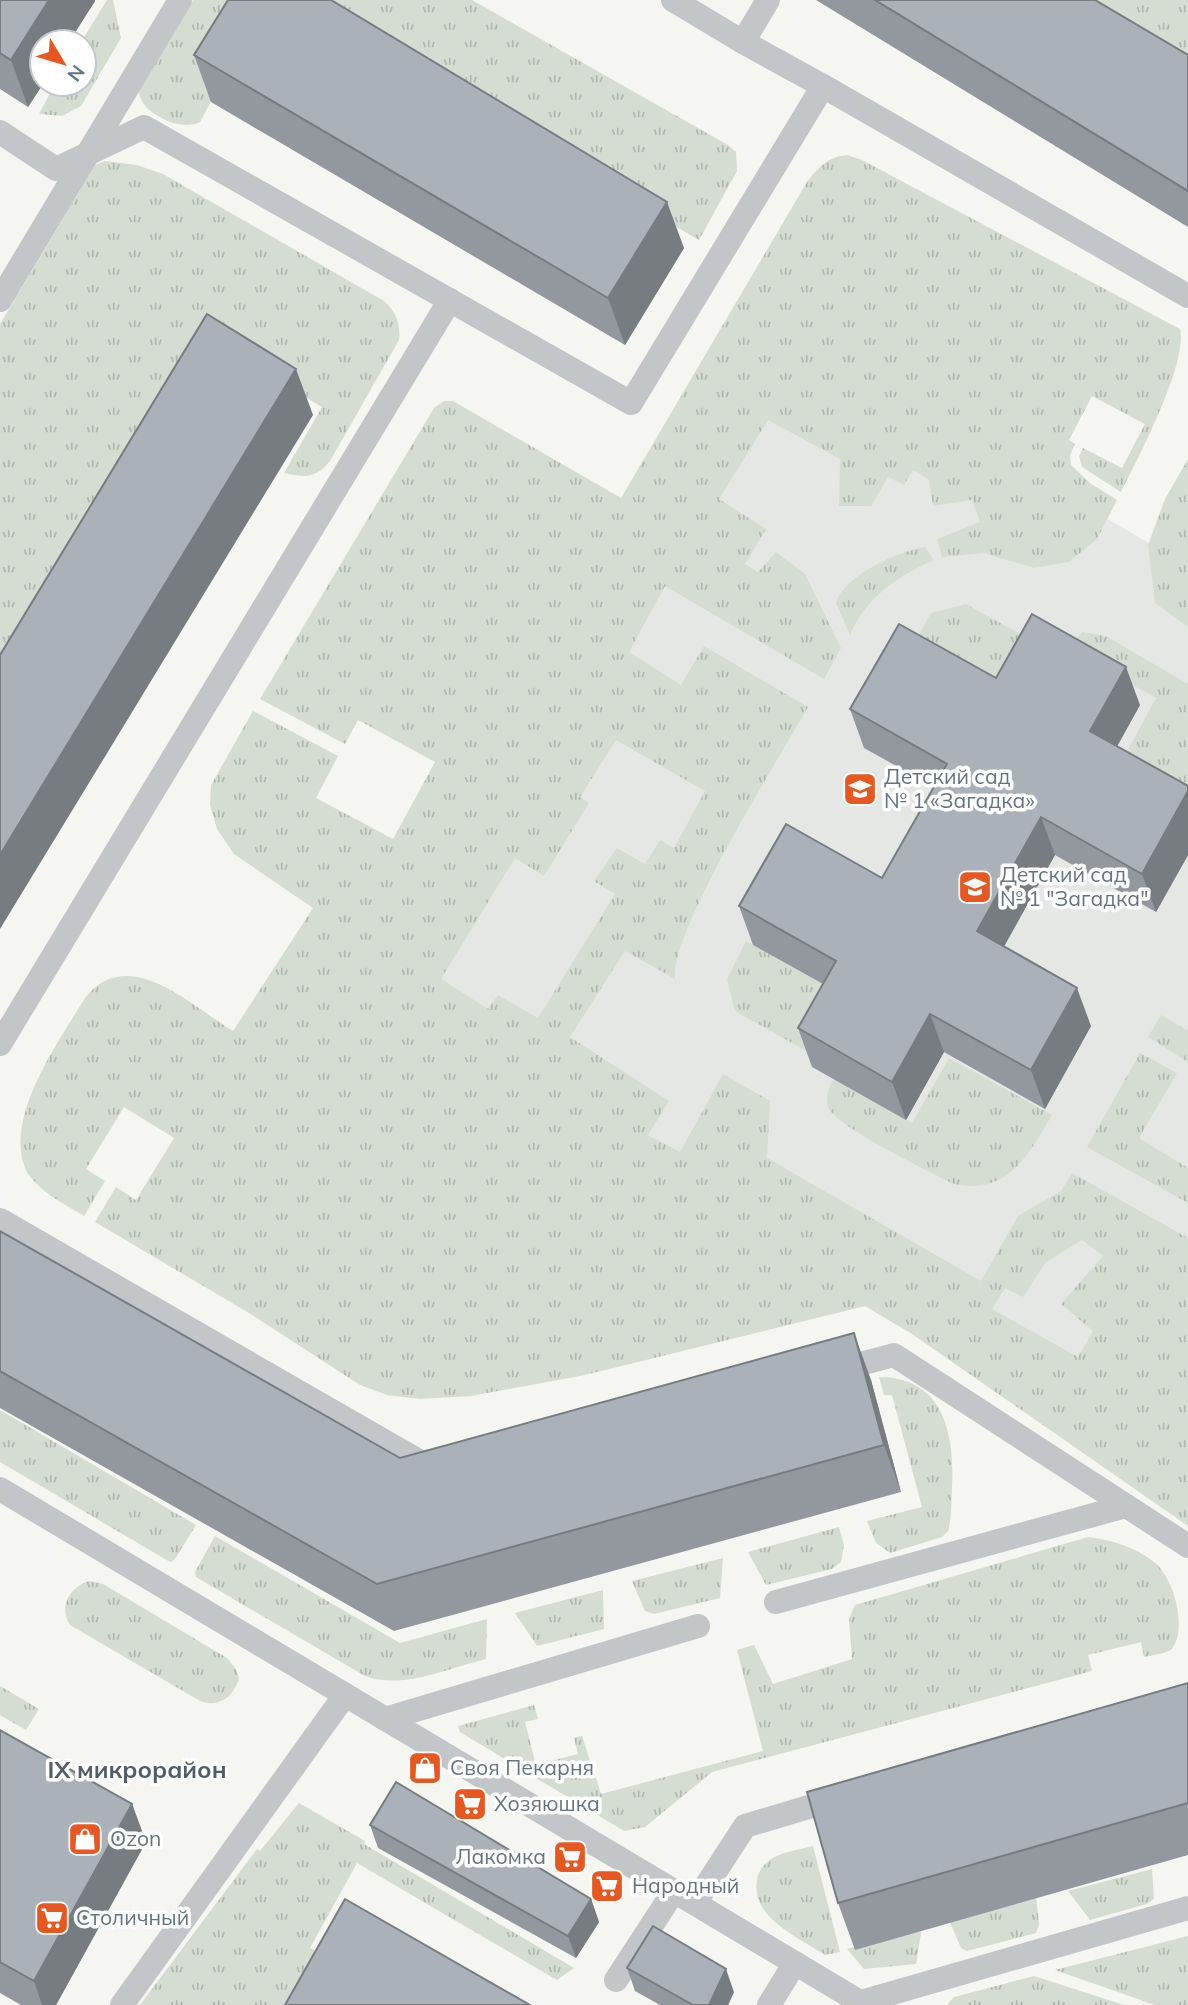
<svg xmlns="http://www.w3.org/2000/svg" width="1188" height="2005" viewBox="0 0 1188 2005" font-family="Mulish,sans-serif">
  <defs>
    <pattern id="grass-tufts" width="24" height="20" patternUnits="userSpaceOnUse" patternTransform="scale(1.75)"><rect width="24" height="20" fill="#d5dcd2"/><path d="M3 7l-1-3M5 7V3M7 7l1-3M15 17l-1-3M17 17v-4M19 17l1-3" fill="none" stroke="#b0b7b0"/></pattern>
  </defs>
  <rect width="100%" height="100%" fill="#f5f5f1"/>
  <!-- built -->
  <path fill="#e5e7e5" d="M796,337l392,229v907l-788,-461z"/>
  <!-- grass -->
  <g fill="url(#grass-tufts)" fill-rule="evenodd">
    <path d="M107,0h6l8,38 -40,68 -19,10 -23,-2 16,-30h29v-42h-3z"/>
    <path d="M193,0h72l-65,122c-19,11 -63,-10 -61,-33z"/>
    <path d="M284,0h188l256,145 8,7 1,19 -38,69z"/>
    <path d="M1043,0h145v86z"/>
    <path d="M847,155l15,5 318,169c8,34 -42,129 -59,163l-39,-25 -3,-11 4,-8 39,20 23,-44 -53,-28 -23,44 6,4 -5,11 1,10 19,18 27,17 -20,39 -28,23 -35,6 -50,-15 -42,4 -5,-18 43,-17 -8,-22 -39,6 -4,-26 -16,-10 -9,15 -16,-8 -17,29h-32l1,-47 -72,-39 -49,79 47,30 -21,35 13,8 18,-20 29,22 36,74 -17,31 -159,-93 -36,66 52,33 23,-39 104,61c-28,50 -138,224 -133,272l-50,-28 -55,86 99,64 -21,34 32,17 43,-78 47,27 -3,57 214,123 37,-65 43,-25 11,-18 116,65v288l-276,-192 -47,-28 -280,69 -114,21 -51,3 -33,-4 -27,-10 -111,-72 -154,-91 21,-35 20,13 38,-62 -50,-31 -38,62 19,12 -21,35c-20,-12 -42,-23 -56,-42 -28,-52 30,-131 57,-176 43,-55 106,8 148,33l80,-123 -79,-54 -17,-25 -7,-24 1,-20 42,-74 85,45 -22,42 77,41 42,-77 -77,-42 -13,24 -85,-45 174,-291 10,-7h9l168,97 186,-316c12,-15 20,-25 40,-27zM616,740l89,51 -31,57 -14,-8 -15,24 -28,-16 -23,33 21,13 -77,124 -40,-23 -10,14 -47,-30 74,-121 29,18 45,-73 -9,-6zM1082,1240l21,16 -42,48 32,27 -15,26 -86,-48 13,-21 18,9 23,-35z"/>
    <path d="M105,161l32,4 26,9 221,127c12,10 17,24 15,39l-69,121c-13,17 -26,17 -46,12l38,-66 -101,-60 -221,376v-399l95,-159z"/>
    <path d="M1188,459v168l-33,-24 -7,-58 17,-46z"/>
    <path d="M925,547l9,13c-36,16 -69,38 -84,75l-14,-32c8,-28 63,-52 89,-56z"/>
    <path d="M966,604l69,38 -32,59 -92,-52 20,-36z"/>
    <path d="M1082,632l24,4 82,48v123l-70,-39 38,-70 -88,-49z"/>
    <path d="M746,941l94,53 -32,58 -73,-41 -8,-32z"/>
    <path d="M1161,1015l27,16v31l-40,-25z"/>
    <path d="M1140,1053l37,20 -38,65 49,30v35l-101,-56z"/>
    <path d="M949,1058l103,57c-24,40 -44,81 -98,69 -24,-12 -113,-55 -125,-75 -5,-10 0,-22 5,-31l78,45z"/>
    <path d="M879,1377c65,0 76,58 73,110 -1,15 0,30 -4,44l-6,6 -52,16 -14,-10 -9,-22 55,-14 -30,-112h-8z"/>
    <path d="M0,1410l196,115 -21,34 -5,3 -170,-100z"/>
    <path d="M839,1527l5,18 -3,17 -9,7 -66,16 -18,-33z"/>
    <path d="M215,1536l185,107 87,-24 -1,40c-37,9 -84,31 -121,17l-169,-99 -1,-5z"/>
    <path d="M1088,1537c23,3 48,10 66,25 21,17 34,69 17,88 -8,4 -18,5 -27,7l-3,-15 -53,13 4,16 -380,101 -67,55 -21,4 -164,-99 -2,-6 76,-21 4,14 -13,3 11,43 42,-11 -4,-16 8,-2 19,58 162,-43 -26,-101 17,-5 19,39 79,-25 -3,-40 6,-14z"/>
    <path d="M723,1558l-3,40 -66,16 -9,-3 -13,-30z"/>
    <path d="M89,1581l14,3 124,74 9,11 3,10c-6,18 -20,29 -39,22l-130,-76c-12,-19 0,-38 19,-44z"/>
    <path d="M603,1590l1,39 -67,17 -22,-33z"/>
    <path d="M0,1686l39,23 -13,21 -26,-15z"/>
    <path d="M299,1803l66,38 -1,3 210,124 -17,12 -200,-117 -47,85 34,18 -21,39h-183l117,-156 3,2z"/>
    <path d="M813,1846l27,106 -15,3c-25,-17 -75,-37 -68,-75 1,-10 10,-20 20,-24 11,-5 24,-7 36,-10z"/>
    <path d="M1152,1869l2,30 -7,5 -57,16 -22,-29z"/>
    <path d="M1036,1896l3,29 -3,8 -69,18 -6,-3 -12,-28z"/>
    <path d="M918,1930l3,3 -5,31 -52,5 -17,-20z"/>
    <path d="M1188,1936v69h-33l-100,-35z"/>
    <path d="M1034,1976l90,29h-177l7,-8z"/>
  </g>
  <g fill="none" stroke-linecap="round" stroke-linejoin="round">
    <!-- lane -->
    <g stroke="#c2c6c9" stroke-width="24">
      <path d="M673,0l70,42"/>
      <path d="M768,0l-25,42 80,44"/>
      <path d="M0,132l56,37 88,-42 487,276 192,-317 365,210"/>
      <path d="M0,300l180,-300"/>
      <path d="M0,1044l450,-744"/>
      <path d="M0,1220l436,251"/>
      <path d="M834,1371l60,-16 294,191"/>
      <path d="M0,1489l865,516"/>
      <path d="M776,1602l350,-96"/>
      <path d="M385,1719l313,-93"/>
      <path d="M695,1903l50,-77 97,-29"/>
      <path d="M616,1980l58,-89"/>
      <path d="M861,2002l327,-94"/>
      <path d="M122,2005l223,-310"/>
      <path d="M769,2005l26,-42"/>
    </g>
  </g>
  <!-- wall -->
  <g fill="#92989e">
    <path d="M0,0l95,1 -26,41h-27l1,42 -15,23 -28,-18z"/>
    <path d="M816,0h279l93,55v172z"/>
    <path d="M194,55l490,193 -59,97 -414,-243z"/>
    <path d="M996,678l144,27 -23,41 71,40v69l-32,57 -101,-57 -51,91 87,80 -46,83 -101,-57 -38,68 -94,-53 -14,-39 25,-44 -70,-39 -14,-39 143,-28 52,-91 -70,-39 -14,-39z"/>
    <path d="M0,1231l400,227 471,-78 30,112 -507,139 -394,-223z"/>
    <path d="M1188,1683v172l-333,95 -17,-47z"/>
    <path d="M0,1730l132,74 14,38 -90,163h-35l-21,-12z"/>
    <path d="M370,1825l221,74 8,23 -23,36 -198,-110z"/>
    <path d="M627,1968l107,24 -6,13h-68l-25,-14z"/>
  </g>
  <!-- shaded-wall -->
  <g fill="#777c81">
    <path d="M49,0h46v1l-26,41h-27l1,42 -15,23 -17,-47z"/>
    <path d="M667,202l17,46 -59,97 -17,-47z"/>
    <path d="M296,369l17,46 -313,514v-74z"/>
    <path d="M1126,667l14,38 -36,65 -14,-39z"/>
    <path d="M1188,791v64l-32,57 -14,-38z"/>
    <path d="M1041,817l14,38 -64,115 -14,-39z"/>
    <path d="M1077,988l14,38 -46,83 -14,-39z"/>
    <path d="M930,1014l14,38 -38,68 -14,-38z"/>
    <path d="M854,1333l17,47 30,112 -17,-47z"/>
    <path d="M132,1804l14,38 -90,163h-14l-8,-24z"/>
    <path d="M591,1899l8,23 -23,36 -8,-22z"/>
    <path d="M726,1969l8,23 -6,13h-19z"/>
  </g>
  <!-- building -->
  <g fill="#aab1b8" stroke="#777c81" stroke-width="2">
    <path d="M0,0h49l-38,60 -11,-7z"/>
    <path d="M228,0h103l336,202 -59,96 -414,-243z"/>
    <path d="M875,0h220l93,55v136z"/>
    <path d="M207,314l89,55 -296,486v-200z"/>
    <path d="M1032,614l94,53 -36,64 98,55v5l-46,83 -101,-57 -64,114 100,57 -46,82 -101,-56 -38,68 -94,-54 38,-67 -97,-55 47,-82 96,54 65,-114 -97,-55 49,-85 97,54z"/>
    <path d="M0,1231l400,227 454,-125 30,112 -507,139 -377,-213z"/>
    <path d="M1188,1683v120l-350,100 -31,-111z"/>
    <path d="M0,1730l132,74 -98,177 -34,-19z"/>
    <path d="M396,1782l195,117 -23,37 -198,-111z"/>
    <path d="M345,1899l185,106h-245z"/>
    <path d="M653,1926l73,43 -17,36h-16l-66,-37z"/>
  </g>
  <!-- icons -->
  <defs>
    <g id="school-square" transform="scale(1.75)"><rect x="-9" y="-9" width="18" height="18" rx="4" fill="#e75820" stroke="#fff"/><path d="M0-5L7-2L0 1L-7-2ZM-4 1L0 2.5L4 1V4Q0 6-4 4Z" fill="#fff"/></g>
    <g id="shop-square" transform="scale(1.75)"><rect x="-9" y="-9" width="18" height="18" rx="4" fill="#e75820" stroke="#fff"/><path d="M-5-2.5h2.3a2.7 3.5 0 0 1 5.4 0H5L5.5 6h-11ZM-1.5-2.5h3a1.5 2.3 0 0 0-3 0Z" fill="#fff"/></g>
    <g id="supermarket-square" transform="scale(1.75)"><rect x="-9" y="-9" width="18" height="18" rx="4" fill="#e75820" stroke="#fff"/><path d="M-6-5.5h2.5l.6 2H6L4.5 2H-2.5L-4.4-4H-6ZM-1.5 3.2a1.3 1.3 0 1 0 .1 0ZM3 3.2a1.3 1.3 0 1 0 .1 0Z" fill="#fff"/></g>
  </defs>
  <g fill-rule="evenodd">
    <use href="#school-square" x="860" y="789"/>
    <use href="#school-square" x="975" y="887"/>
    <use href="#shop-square" x="425" y="1768"/>
    <use href="#supermarket-square" x="470" y="1804"/>
    <use href="#shop-square" x="85" y="1839"/>
    <use href="#supermarket-square" x="570" y="1857"/>
    <use href="#supermarket-square" x="607" y="1886"/>
    <use href="#supermarket-square" x="52" y="1918"/>
  </g>
  <g text-anchor="middle" stroke-width="7" stroke-linejoin="round" paint-order="stroke">
    <!-- poi labels -->
    <g font-size="21" fill="#637383" stroke="#fff" text-anchor="start">
      <text x="884" y="784">Детский сад<tspan x="884" dy="24">№ 1 «Загадка»</tspan></text>
      <text x="1000" y="882">Детский сад<tspan x="1000" dy="24">№ 1 "Загадка"</tspan></text>
      <text x="450" y="1775">Своя Пекарня</text>
      <text x="494" y="1811">Хозяюшка</text>
      <text x="110" y="1846">Ozon</text>
      <text x="546" y="1864" text-anchor="end">Лакомка</text>
      <text x="632" y="1893">Народный</text>
      <text x="76" y="1925">Столичный</text>
    </g>
    <!-- quarter labels -->
    <g font-size="24" font-weight="bold" fill="#515d68" stroke="#fff">
      <text x="137" y="1778">IX микрорайон</text>
    </g>
  </g>
  <!-- north arrow -->
  <g transform="translate(63 63) rotate(128)"><circle r="33" fill="#ffffff" stroke="#c1c7cd" stroke-width="2"/>
  <path d="M0-5L12 26L0 18L-12 26Z" fill="#e75820"/>
  <text y="-10" font-size="19" font-weight="bold" text-anchor="middle" fill="#637383">N</text>
  </g>
</svg>
